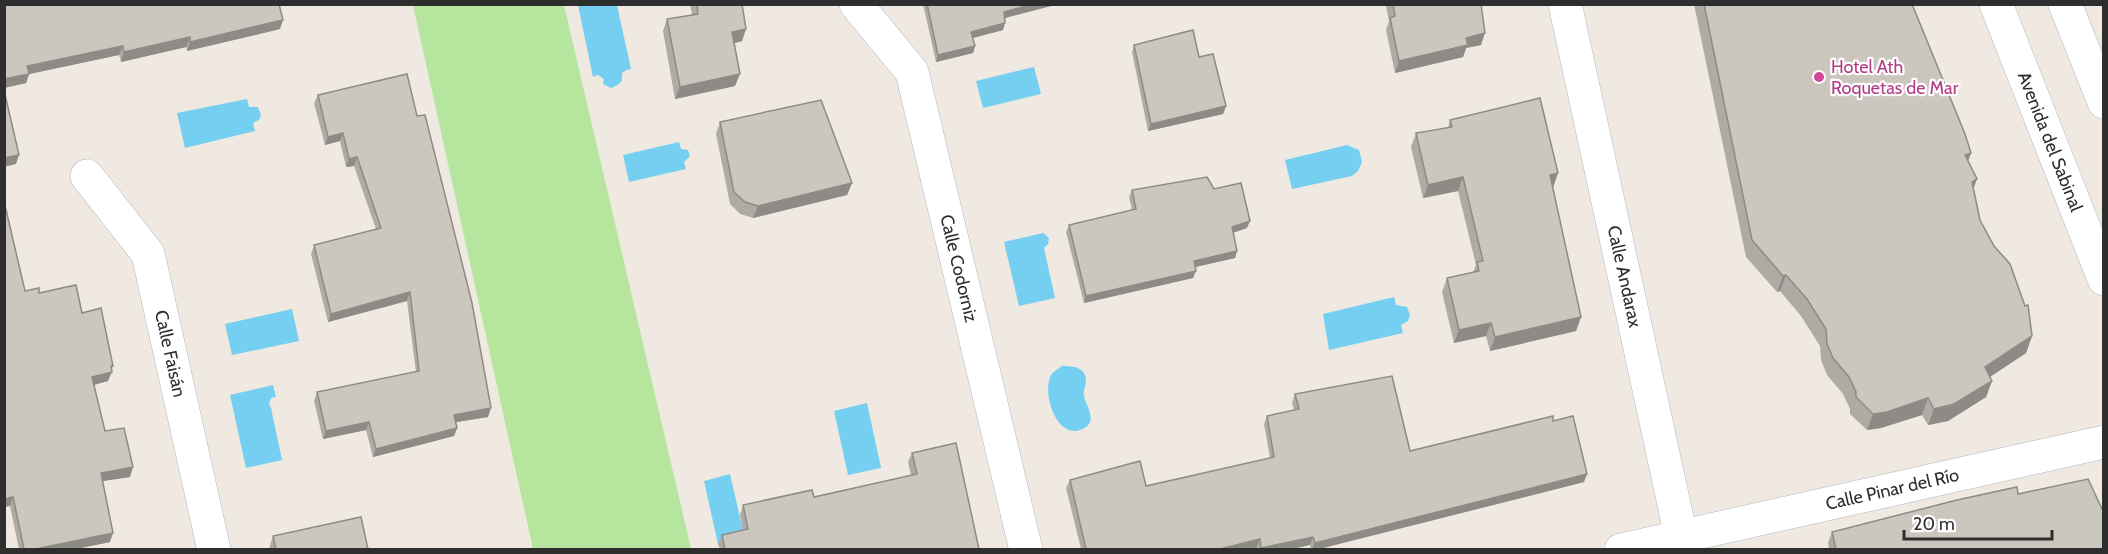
<svg xmlns="http://www.w3.org/2000/svg" width="2108" height="554" viewBox="0 0 2108 554" font-family="Cabin,sans-serif">
  <rect width="100%" height="100%" fill="#efe9e1"/>
  <!-- green -->
  <path fill="#b6e59e" d="M413,5h151l127,544h-158z"/>
  <!-- water -->
  <g fill="#75cff0">
    <path d="M578,5h39l14,64 -5,1 -4,3c1,10 -2,11 -11,15l-8,-4 1,-5 -6,-4 -5,2z"/>
    <path d="M1034,67l7,27 -58,14 -7,-27z"/>
    <path d="M247,99l2,8h9l3,8 -2,5 -6,3 2,8 -70,17 -8,-35z"/>
    <path d="M679,142l2,7 7,1 2,6 -6,6 2,7 -57,13 -6,-27z"/>
    <path d="M1347,145l12,5 3,12 -4,9 -6,5 -60,13 -7,-29z"/>
    <path d="M1043,233l6,5 -1,6 -4,4 11,50 -36,8 -15,-64z"/>
    <path d="M1394,297l2,8 11,2 3,8 -2,6 -7,4 2,8 -74,17 -6,-36z"/>
    <path d="M292,309l7,32 -67,14 -7,-31z"/>
    <path d="M1062,366c11,0 24,1 24,15 0,4 -3,9 -2,14 1,11 17,28 -4,35 -25,8 -38,-39 -29,-55 3,-4 7,-6 11,-9z"/>
    <path d="M273,385l3,12 -5,1 -2,6 2,4 11,52 -36,8 -16,-73z"/>
    <path d="M867,403l14,65 -33,7 -14,-64z"/>
    <path d="M730,474l15,65 -27,5 -14,-63z"/>
  </g>
  <g fill="none" stroke-linecap="round" stroke-linejoin="round">
    <!-- minor casing -->
    <g stroke="#b4b7c1" stroke-width="34">
      <g id="minor">
        <path id="s1" d="M856,4l56,68 114,478"/>
        <path id="s2" d="M1565,4l119,546"/>
        <path id="s3" d="M87,176l61,78 66,296"/>
        <path id="s4" d="M1621,550l483,-108"/>
      </g>
    </g>
    <!-- tertiary casing -->
    <g stroke="#b4b7c1" stroke-width="34">
      <g id="tertiary">
        <path id="s5" d="M1996,4l108,275"/>
        <path d="M2065,4l39,98"/>
      </g>
    </g>
    <!-- minor -->
    <use href="#minor" stroke="#fff" stroke-width="33"/>
    <!-- tertiary -->
    <use href="#tertiary" stroke="#fff" stroke-width="33"/>
  </g>
  <!-- wall -->
  <g fill="#afaba4">
    <path d="M4,4l276,25 -93,22 -1,-4 -65,15 -2,-7 -90,19 -3,9 -22,5z"/>
    <path d="M690,4h52v37l-8,2 1,43 -60,13 -12,-68 4,-12 25,-4z"/>
    <path d="M923,4h128v2l-46,12 -2,12 -30,8 2,8 -2,7 -37,9z"/>
    <path d="M1387,4h94v41l-15,3 -3,9 -68,16 -9,-43 3,-9 -3,-15z"/>
    <path d="M1694,4h218l56,158 12,58 52,116 -6,17 -36,24 2,4 -6,16 -38,24 -20,4 -6,-10 -41,13 -14,2 -17,-16v-5l-7,-15 -16,-19 -6,-15 -1,-14 -19,-30 -21,-25 -3,1 -31,-35z"/>
    <path d="M1134,45l65,12 27,49 -3,8 -75,17 -16,-79z"/>
    <path d="M407,74l81,343 -32,5 1,6 -3,8 -81,21 -7,-27 -43,9 -9,-38 3,-9 99,-20 -9,-71 -79,21 -17,-68 3,-9 62,-16 -22,-63 -8,1 -6,-26 -15,4 -11,-42 4,-8z"/>
    <path d="M1450,120l108,53 -5,14 28,130 -5,14 -86,20 -4,-15 -32,7 -12,-51 5,-14 26,-6 3,-7 -18,-74 -35,7 -12,-51 5,-14 32,-5z"/>
    <path d="M720,122l132,61 -5,12 -94,23 -13,-4 -10,-10 -14,-70z"/>
    <path d="M1214,189l33,39 -14,5 4,18 -2,7 -40,9 -2,11 -109,25 -18,-71 3,-7 63,-15 -3,-13 3,-7z"/>
    <path d="M25,291l14,2 43,20 29,57 -3,11 -14,4 11,46 25,46 -28,4 8,61 -34,7h-57l-9,-43z"/>
    <path d="M1295,394l115,57 143,-30 31,61 -265,67h-8l-1,-4 -18,4h-35l-1,-1 -6,1h-169l-15,-61 4,-8 76,6 124,-28 -6,-34 3,-8 27,-6 -2,-7z"/>
    <path d="M912,453l67,96h-259l-2,-5 4,-9 21,-5 -3,-15 3,-10 71,-8 97,-22 -3,-13z"/>
    <path d="M2018,494l85,55h-274l-1,-6 4,-11z"/>
    <path d="M273,536l95,13h-99z"/>
  </g>
  <!-- shaded-wall -->
  <g fill="#8e8b86">
    <path d="M1033,4h18v2l-50,13 3,-7z"/>
    <path d="M283,20l-3,9 -93,22 3,-9z"/>
    <path d="M1005,23l-2,7 -34,9 2,-7z"/>
    <path d="M746,29l-4,12 -14,4 4,-13z"/>
    <path d="M1485,33l-4,12 -15,3 -3,9 -68,16 4,-12 67,-23z"/>
    <path d="M190,37l-4,10 -65,15 3,-10z"/>
    <path d="M123,46l-4,9 -90,19 -3,9 -22,5v-9l23,-13z"/>
    <path d="M975,46l-2,7 -37,9 2,-7z"/>
    <path d="M740,74l-5,12 -60,13 5,-12z"/>
    <path d="M1226,106l-3,8 -75,17 3,-7z"/>
    <path d="M343,133l-3,8 -15,4 3,-8z"/>
    <path d="M1971,153l-6,17v-15z"/>
    <path d="M19,155l-3,9 -12,3v-9z"/>
    <path d="M357,157l-3,9 -8,1 3,-8z"/>
    <path d="M1558,173l-5,14 -3,-12z"/>
    <path d="M1463,177l-5,14 -35,7 5,-13z"/>
    <path d="M1977,179l-6,17 1,-14z"/>
    <path d="M852,183l-5,12 -94,23 5,-12z"/>
    <path d="M1250,221l-3,7 -18,6 3,-7z"/>
    <path d="M1237,251l-2,7 -44,10 3,-7z"/>
    <path d="M1196,271l-3,7 -109,25 2,-7z"/>
    <path d="M1786,275l-6,16 -3,1 6,-16z"/>
    <path d="M410,292l-3,9 -79,21 3,-8z"/>
    <path d="M1581,317l-5,14 -86,20 5,-14z"/>
    <path d="M1491,323l-5,13 -32,7 5,-13z"/>
    <path d="M2032,336l-6,17 -47,31 6,-17z"/>
    <path d="M111,366h2l-3,6h2l-4,9 -19,5 3,-9z"/>
    <path d="M1992,381l-6,16 -38,24 -20,4 6,-16z"/>
    <path d="M1928,398l-6,17 -41,13 -14,2 6,-16z"/>
    <path d="M491,408l-3,9 -37,6 3,-8z"/>
    <path d="M369,422l-3,8 -43,9 3,-8z"/>
    <path d="M457,428l-3,8 -81,21 3,-8z"/>
    <path d="M133,467l-3,10 -33,5 4,-9z"/>
    <path d="M1587,474l-3,8 -265,67h-7l3,-6z"/>
    <path d="M13,497l-3,9 -6,1v-8z"/>
    <path d="M113,533l-3,9 -34,7h-40z"/>
    <path d="M1313,537l-3,8 -18,4h-31v-1z"/>
    <path d="M1260,539l-4,9 -6,1h-30z"/>
  </g>
  <!-- building -->
  <g fill="#cbc7bf" stroke="#8e8b86" stroke-width="1.5">
    <path d="M4,4h275l4,16 -93,22v-5l-66,15 -1,-6 -96,20 2,8 -25,5z"/>
    <path d="M697,4h45l4,25 -14,3 8,42 -60,13 -13,-68 31,-5z"/>
    <path d="M927,4h106l-29,8 1,11 -34,9 4,14 -37,9z"/>
    <path d="M1393,4h88l4,29 -19,5 2,7 -69,16 -9,-43 5,-2z"/>
    <path d="M1704,4h208l53,130 6,19 -6,2 12,24 -5,3 8,38 14,26 16,18 15,42 3,-1 4,31 -47,31 7,14 -38,23 -20,5 -6,-11 -41,14 -14,2 -17,-17v-5l-7,-15 -16,-19 -6,-14 -1,-15 -19,-30 -21,-24 -3,1 -31,-36z"/>
    <path d="M1193,30l6,27 14,-3 13,52 -75,18 -17,-79z"/>
    <path d="M407,74l10,42 8,-1 47,188 19,105 -37,7 3,13 -81,21 -7,-27 -43,9 -9,-39 102,-21 -9,-79 -79,22 -17,-69 67,-17 -24,-71 -8,2 -6,-26 -15,4 -10,-42z"/>
    <path d="M4,90l15,65 -15,3z"/>
    <path d="M1540,98l18,75 -8,2 31,142 -86,20 -4,-14 -32,7 -12,-52 32,-7 -2,-9 6,-1 -20,-84 -35,8 -12,-52 36,-6 -2,-7z"/>
    <path d="M821,100l31,83 -94,23 -13,-4 -11,-10 -14,-70z"/>
    <path d="M1207,177l7,12 27,-6 9,38 -18,6 5,24 -43,10 2,10 -110,25 -17,-71 67,-16 -4,-19z"/>
    <path d="M4,201l21,90 14,-3v5l37,-8 6,28 19,-5 12,58h-2l1,6 -20,5 13,54 19,-3 9,39 -32,6 12,60 -77,16h-12l-11,-52 -9,2z"/>
    <path d="M1392,376l18,75 143,-35v5l20,-5 14,58 -272,69 -2,-6 -52,11 -1,-9 -40,10h-134l-16,-69 70,-19 6,25 128,-29 -7,-41 32,-7 -4,-15z"/>
    <path d="M956,443l23,106h-254l-3,-14 26,-6 -5,-24 69,-15 2,7 103,-23 -5,-21z"/>
    <path d="M2088,479l15,32v38h-267l-4,-17 125,-32 60,-13 1,7z"/>
    <path d="M361,517l7,32h-92l-3,-13z"/>
  </g>
  <!-- markers -->
  <circle fill="#d1479c" stroke="#fff" stroke-width="2" cx="1819" cy="77" r="6"/>
  <g text-anchor="middle" stroke-width="4.5" stroke-linejoin="round" paint-order="stroke">
    <!-- hotel labels -->
    <g font-size="18" fill="#b23c85" stroke="#fff" text-anchor="start">
      <text x="1831" y="73">Hotel Ath<tspan x="1831" dy="21">Roquetas de Mar</tspan></text>
    </g>
    <!-- street labels -->
    <g font-size="18" fill="#2e2e2e" stroke="#fff">
      <text dy="6" stroke="none"><textPath href="#s5" startOffset="148">Avenida del Sabinal</textPath></text>
      <text dy="6" stroke="none"><textPath href="#s1" startOffset="290">Calle Codorniz</textPath></text>
      <text dy="6" stroke="none"><textPath href="#s2" startOffset="279">Calle Andarax</textPath></text>
      <text dy="6" stroke="none"><textPath href="#s3" startOffset="201">Calle Faisán</textPath></text>
      <text dy="6" stroke="none"><textPath href="#s4" startOffset="278">Calle Pinar del Río</textPath></text>
    </g>
  </g>
  <!-- border -->
  <rect width="2108" height="554" fill="none" stroke="#2e2e2e" stroke-width="12"/>
  <!-- scale -->
  <path d="M1904 530v9h148v-9" fill="none" stroke="#2e2e2e" stroke-width="3"/>
  <text x="1913" y="530" font-size="18" fill="#2e2e2e" stroke="#ffffff" stroke-width="4.5" paint-order="stroke">20 m</text>
</svg>
